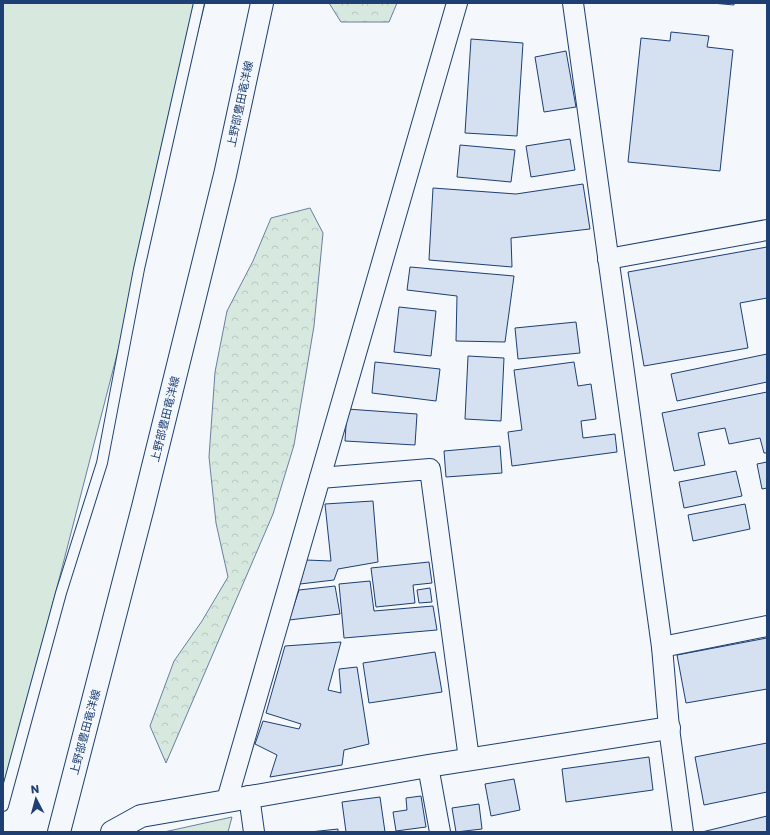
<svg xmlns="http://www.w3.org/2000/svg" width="770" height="835" viewBox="0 0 770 835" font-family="Poppins,'Noto Sans JP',sans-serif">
  <defs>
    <pattern id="forest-crowns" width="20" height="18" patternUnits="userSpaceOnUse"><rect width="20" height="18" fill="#d7e8df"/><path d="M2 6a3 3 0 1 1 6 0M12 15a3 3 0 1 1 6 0" fill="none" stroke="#b8c8c3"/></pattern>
  </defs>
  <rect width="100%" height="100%" fill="#f4f7fb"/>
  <!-- grass -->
  <g fill="#d7e8df" stroke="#687fa3">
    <path d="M3,3h202l-66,266 -136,528z"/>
    <path d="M232,817l-4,15h-64z"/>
  </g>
  <!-- forest -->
  <g fill="url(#forest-crowns)" stroke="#687fa3">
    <path d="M329,3h68l-8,19h-48z"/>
    <path d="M310,208l13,25 -9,93 -20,119 -21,69 -107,249 -16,-37 24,-65 28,-40 26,-44 -12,-54 -7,-66 6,-85 12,-61 26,-50 18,-43z"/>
  </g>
  <!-- building -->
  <g fill="#d5e0f0" stroke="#1d3f73">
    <path d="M712,3h22v2z"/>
    <path d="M671,32l38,4 -2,11 26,3 -13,121 -92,-9 13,-124 29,3z"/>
    <path d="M471,39l52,4 -6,93 -52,-3z"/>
    <path d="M566,51l10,56 -32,5 -9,-55z"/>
    <path d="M570,139l5,31 -44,7 -5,-31z"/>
    <path d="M460,145l55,5 -4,32 -54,-5z"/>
    <path d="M583,184l7,45 -79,9 1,29 -83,-7 4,-72 83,6z"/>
    <path d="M767,247v51l-27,5 8,45 -104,18 -16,-94z"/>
    <path d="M410,267l104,9 -9,66 -49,-1 1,-45 -50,-6z"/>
    <path d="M399,307l37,4 -5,45 -37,-4z"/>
    <path d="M576,322l4,31 -62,6 -3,-31z"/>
    <path d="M767,354v28l-90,19 -6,-27z"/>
    <path d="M468,356l36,2 -3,63 -36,-2z"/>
    <path d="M375,362l65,7 -4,32 -64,-8z"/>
    <path d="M574,362l4,24 13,-2 5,35 -15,2 2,17 32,-4 2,18 -105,14 -4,-34 14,-2 -8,-60z"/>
    <path d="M767,392v61h-3l-4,-15 -31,6 -4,-16 -27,5 7,32 -31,6 -12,-58z"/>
    <path d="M347,409l70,5 -2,31 -70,-4z"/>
    <path d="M500,446l2,27 -56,4 -2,-26z"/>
    <path d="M767,462v26l-5,1 -5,-25z"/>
    <path d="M736,471l6,25 -58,12 -5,-26z"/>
    <path d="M373,501l5,61 -40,7 -4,11 -34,4 6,-24 25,1 -6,-57z"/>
    <path d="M745,504l5,25 -57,12 -5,-26z"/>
    <path d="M429,562l3,21 -19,2 2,18 -39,4 -5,-39z"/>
    <path d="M370,581l4,30 59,-5 4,24 -93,8 -5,-54z"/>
    <path d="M335,586l5,28 -51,6 10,-30z"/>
    <path d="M430,588l2,14 -13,1 -2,-13z"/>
    <path d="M767,638v51l-81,14 -9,-48z"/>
    <path d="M341,642l-13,48 13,3 -2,-24 18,-2 12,77 -25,6 -2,15 -72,12 7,-22 -22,-11 8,-23 36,8 2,-5 -35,-11 19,-67z"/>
    <path d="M435,652l7,40 -73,11 -6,-40z"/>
    <path d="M767,743v49l-63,13 -9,-48z"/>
    <path d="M649,757l4,33 -87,12 -4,-33z"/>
    <path d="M514,779l6,31 -29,6 -6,-32z"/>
    <path d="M421,796l5,31 -30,4 -3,-19 14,-2 -1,-12z"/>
    <path d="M380,797l5,35h-39l-4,-30z"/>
    <path d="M479,804l3,25 -26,3 -4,-24z"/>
    <path d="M767,816v16h-65z"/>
    <path d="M338,829v3h-28z"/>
  </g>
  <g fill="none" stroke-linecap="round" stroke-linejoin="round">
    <!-- lane casing -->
    <g stroke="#1d3f73" stroke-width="12">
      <path id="lane" d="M3,806l58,-213 41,-130 37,-194 60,-266"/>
    </g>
    <!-- street casing -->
    <g stroke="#1d3f73" stroke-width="22">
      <g id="street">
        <path d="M573,3l89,644"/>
        <path d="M608,259l159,-29"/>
        <path d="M320,478l110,-9 39,290"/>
        <path d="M428,766l12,66"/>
        <path d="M249,796l5,36"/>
        <path d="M227,800l230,-797"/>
        <path d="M683,832l-14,-104 -7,-81 105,-21"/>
      </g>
    </g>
    <!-- secondary casing -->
    <g stroke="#1d3f73" stroke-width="24">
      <g id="secondary">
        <path d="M59,832l84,-325 82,-332 37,-172"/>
        <path d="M112,832l29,-16 287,-50 241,-38"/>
      </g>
    </g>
    <!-- lane -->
    <use href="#lane" stroke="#f4f7fb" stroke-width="10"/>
    <!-- street -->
    <use href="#street" stroke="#f4f7fb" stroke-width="20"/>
    <!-- secondary -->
    <use href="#secondary" stroke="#f4f7fb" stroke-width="22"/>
  </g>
  <g text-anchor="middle" stroke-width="3" stroke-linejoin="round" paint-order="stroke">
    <!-- street labels -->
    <g font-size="11" fill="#1d3f73" stroke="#f4f7fb">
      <text transform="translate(240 104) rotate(-78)" y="4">上野部豊田竜洋線</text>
      <text transform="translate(165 419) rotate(-76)" y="4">上野部豊田竜洋線</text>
      <text transform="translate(85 732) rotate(-75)" y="4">上野部豊田竜洋線</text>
    </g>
  </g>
  <!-- border -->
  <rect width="770" height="835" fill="none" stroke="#1d3f73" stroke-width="8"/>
  <!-- north arrow -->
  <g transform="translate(36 799) rotate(354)" stroke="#f4f7fb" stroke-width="3" paint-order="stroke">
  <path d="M0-3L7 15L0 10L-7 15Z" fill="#1d3f73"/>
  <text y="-6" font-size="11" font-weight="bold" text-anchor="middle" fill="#1d3f73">N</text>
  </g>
</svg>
